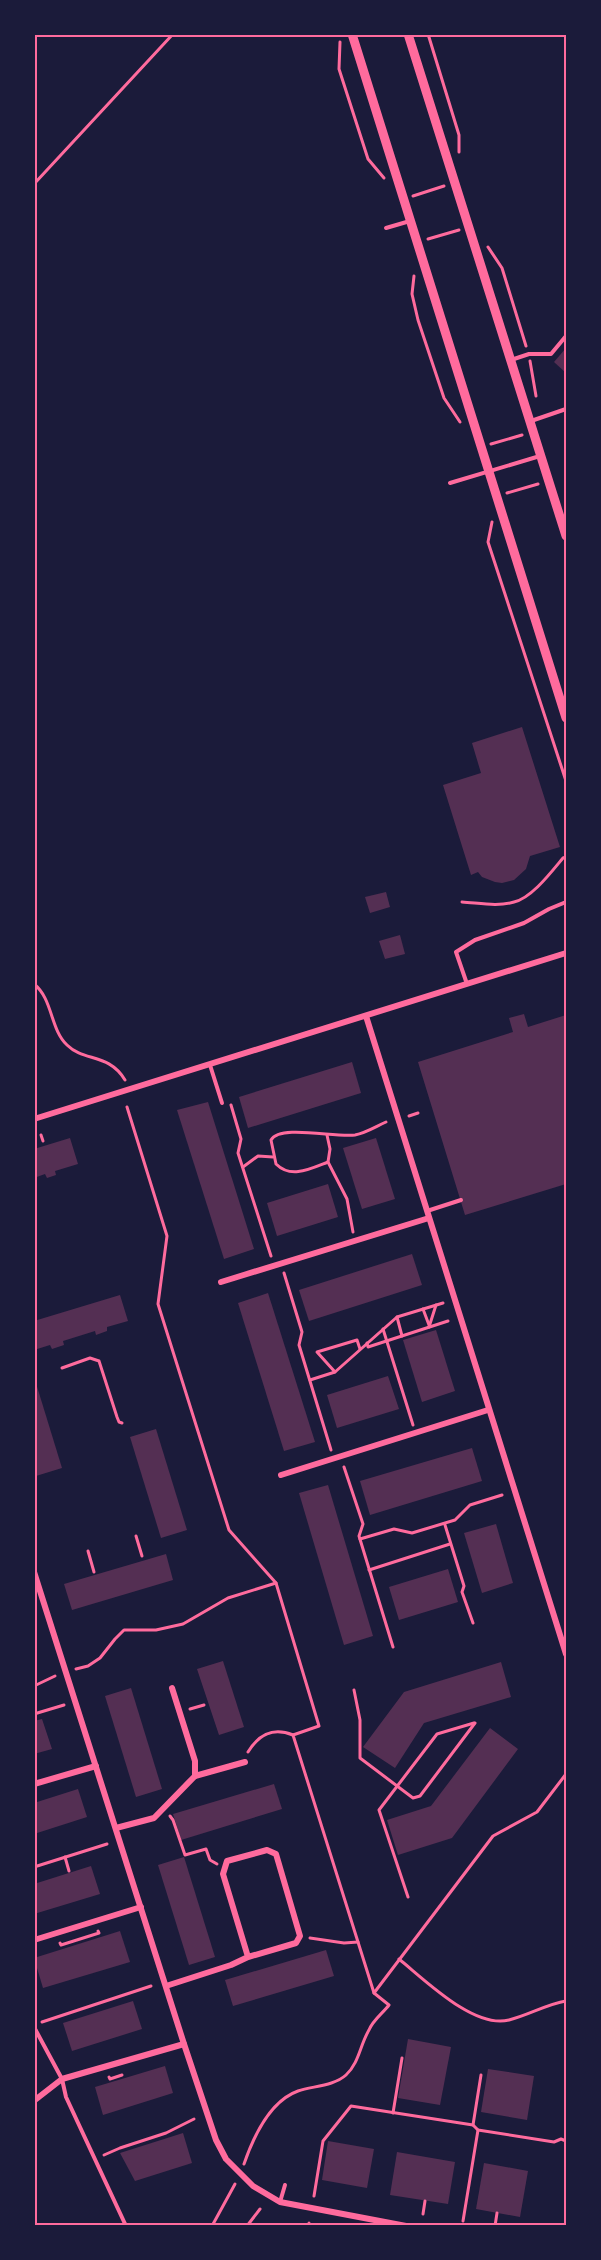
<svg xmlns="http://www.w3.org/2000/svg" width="601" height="2260" viewBox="0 0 601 2260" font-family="Poppins,sans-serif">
  <rect width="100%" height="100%" fill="#1b1b3a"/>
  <!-- building -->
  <g fill="#542f53">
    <path d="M566,348v25l-12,-11z"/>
    <path d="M522,727l38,120 -30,9 -4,13 -12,11 -12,3 -7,-1 -13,-5 -4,-5 -7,3 -28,-90 38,-12 -9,-30z"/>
    <path d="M386,892l4,15 -20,6 -5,-16z"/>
    <path d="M400,935l5,19 -20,5 -6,-18z"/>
    <path d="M524,1014l4,13 38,-12v169l-101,31 -47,-153 95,-30 -4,-14z"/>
    <path d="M352,1062l9,31 -113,35 -9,-31z"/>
    <path d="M208,1102l46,147 -30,10 -47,-149z"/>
    <path d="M70,1138l8,26 -23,7 1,4 -9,3 -2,-4 -11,4v-29z"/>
    <path d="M376,1138l19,61 -33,10 -19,-61z"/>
    <path d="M328,1184l10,33 -61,19 -10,-33z"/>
    <path d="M412,1254l10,31 -113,36 -10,-31z"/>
    <path d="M268,1293l47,149 -31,9 -46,-148z"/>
    <path d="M120,1295l8,26 -21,6v4l-11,4 -1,-4 -32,10 1,4 -12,4 -2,-4 -16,5v-29z"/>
    <path d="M436,1330l19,61 -33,11 -19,-62z"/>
    <path d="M388,1376l11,33 -62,19 -10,-33z"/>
    <path d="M35,1380l27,88 -26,8 -2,-6z"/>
    <path d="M156,1429l31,101 -26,8 -31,-101z"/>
    <path d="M472,1448l10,33 -112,34 -10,-34z"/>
    <path d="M328,1485l45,151 -29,9 -45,-152z"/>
    <path d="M496,1524l17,59 -31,10 -18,-60z"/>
    <path d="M166,1554l7,26 -101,30 -8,-26z"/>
    <path d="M448,1569l10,33 -59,18 -10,-33z"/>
    <path d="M223,1661l21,66 -25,8 -22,-66z"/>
    <path d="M501,1662l10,35 -87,26 -29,45 -32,-21 41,-55z"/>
    <path d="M131,1688l31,101 -26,8 -31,-101z"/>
    <path d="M42,1719l10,30 -18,5v-33z"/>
    <path d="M490,1728l28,21 -66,89 -54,17 -11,-35 44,-14z"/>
    <path d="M274,1784l8,25 -101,31 -8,-26z"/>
    <path d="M78,1789l9,28 -53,17v-31z"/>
    <path d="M184,1857l31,100 -26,8 -31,-100z"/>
    <path d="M91,1866l9,28 -66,20v-30z"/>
    <path d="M120,1931l10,31 -87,26 -9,-30z"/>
    <path d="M326,1950l8,26 -101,30 -8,-26z"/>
    <path d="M133,2001l9,28 -70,22 -9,-28z"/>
    <path d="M408,2039l43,8 -11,58 -42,-7z"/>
    <path d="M165,2066l8,27 -70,22 -8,-28z"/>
    <path d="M488,2069l46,7 -7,44 -46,-8z"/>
    <path d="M183,2133l9,30 -57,18 -15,-28z"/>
    <path d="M328,2141l46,8 -7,39 -45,-8z"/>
    <path d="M397,2152l58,10 -7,42 -58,-9z"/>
    <path d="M484,2163l44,8 -8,46 -44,-8z"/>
  </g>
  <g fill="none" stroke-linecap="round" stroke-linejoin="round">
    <!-- path -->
    <g stroke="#ff6b9d" stroke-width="3">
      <path d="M428,34l31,101v17"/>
      <path d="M340,42l-1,27 29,90 16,19"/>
      <path d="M34,184l139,-150"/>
      <path d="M413,196l31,-10"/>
      <path d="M428,239l31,-9"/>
      <path d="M488,247l14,21 24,78"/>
      <path d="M414,276l-2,18 6,26 26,78 16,24"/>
      <path d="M530,361l6,35"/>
      <path d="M491,444l31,-9"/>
      <path d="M507,493l31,-9"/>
      <path d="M492,522l-4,20 78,239"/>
      <path d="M462,902c17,1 36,5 52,0 18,-4 38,-31 49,-44l3,-1"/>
      <path d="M34,984c19,15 16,45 33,61 17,17 42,8 58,35"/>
      <path d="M231,1105l10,34 -3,14 33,103"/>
      <path d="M127,1107l40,129 -9,68 71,226 47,53 43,143 -26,9 81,258 119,-157 44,-24 29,-38"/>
      <path d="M409,1116l9,-3"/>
      <path d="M41,1135l2,6"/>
      <path d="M327,1135l3,14 -2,13 19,37 6,33"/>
      <path d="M328,1162c-18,7 -37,17 -52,2l-5,-24c9,-16 65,-2 84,-5 11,-2 20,-8 31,-13"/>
      <path d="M243,1167l15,-11 15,1"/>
      <path d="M284,1273l18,59 -3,13 32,105"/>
      <path d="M423,1309l6,16"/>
      <path d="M397,1317l5,19"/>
      <path d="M429,1327l7,-22"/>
      <path d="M383,1329l30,96"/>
      <path d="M367,1343l1,4 80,-26"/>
      <path d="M62,1368l28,-10 9,3 18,56 2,5 3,1"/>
      <path d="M335,1372l-18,-20 40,-12 3,9"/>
      <path d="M310,1380l25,-8 62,-55 46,-14"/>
      <path d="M344,1467l19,57 -4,12 34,111"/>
      <path d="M445,1525l19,61 -2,6 11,31"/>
      <path d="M136,1536l6,20"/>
      <path d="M360,1539l34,-10 18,4 43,-13 15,-15 32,-10"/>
      <path d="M88,1551l6,21"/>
      <path d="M369,1570l81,-26"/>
      <path d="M76,1669l12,-3 12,-8 15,-19 9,-9h32l27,-6 45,-26 48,-15"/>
      <path d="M34,1686l21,-10"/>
      <path d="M354,1690l6,30v38l53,40 7,-2 55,-73"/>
      <path d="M190,1709l14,-4"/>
      <path d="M34,1714l30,-9"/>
      <path d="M248,1752c11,-18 25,-25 45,-17"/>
      <path d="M170,1816l3,4 12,35 21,-6 4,11 7,4"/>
      <path d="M65,1857l4,14"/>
      <path d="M34,1867l73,-23"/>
      <path d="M408,1897l-29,-87 58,-76 37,-11"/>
      <path d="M310,1938l34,5 14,-1"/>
      <path d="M60,1943l1,2 38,-12 -1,-2"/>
      <path d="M399,1959c26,21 75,70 110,61 20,-5 38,-16 57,-19"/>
      <path d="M42,2022l109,-36"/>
      <path d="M109,2077l1,2 12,-4"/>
      <path d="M393,2113l9,-55"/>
      <path d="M473,2125l8,-50"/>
      <path d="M104,2155l16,-7 46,-15 28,-14"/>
      <path d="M244,2164c9,-26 26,-63 54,-73 15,-5 36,-5 48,-16 13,-12 14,-30 23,-45 4,-10 14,-17 20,-25l-15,-12"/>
      <path d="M314,2196l9,-55 28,-35 122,19 5,5 76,12 7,-3 5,2"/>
      <path d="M423,2214l2,-13"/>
      <path d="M463,2221l15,-91"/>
      <path d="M212,2226l23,-42"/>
      <path d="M247,2226l13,-17"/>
      <path d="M309,2226v-3"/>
      <path d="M495,2226l2,-13"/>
    </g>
    <!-- service -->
    <g stroke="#ff6b9d" stroke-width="4">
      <path d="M386,228l24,-7"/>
      <path d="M511,360l18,-6h22l15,-18"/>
      <path d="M531,421l35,-12"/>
      <path d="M450,483l90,-27"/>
      <path d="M467,984l-11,-32 19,-12 49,-17 25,-14 17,-7"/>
      <path d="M210,1065l12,38"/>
      <path d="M427,1211l34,-11"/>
      <path d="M34,2027l28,52 4,18 60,129"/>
      <path d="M280,2202l5,-17"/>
    </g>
    <!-- minor -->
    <g stroke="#ff6b9d" stroke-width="6">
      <path d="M366,1016l200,638"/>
      <path d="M34,1119l532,-166"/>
      <path d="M221,1282l208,-64"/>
      <path d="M281,1475l207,-65"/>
      <path d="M34,1572l150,472 32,96 10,19 27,27 27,16 126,24"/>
      <path d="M195,1776l50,-14"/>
      <path d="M34,1784l62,-18"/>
      <path d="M116,1828l38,-10 41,-42v-15l-23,-73"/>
      <path d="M34,1940l107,-33"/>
      <path d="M166,1986l65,-21 17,-8 -25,-83 4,-13 40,-11 9,4 24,82 -4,7 -48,14"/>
      <path d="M35,2100l27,-21 122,-35"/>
    </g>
    <!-- tertiary -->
    <g stroke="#ff6b9d" stroke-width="9">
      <path d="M352,34l214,684"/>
      <path d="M408,34l158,502"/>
    </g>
  </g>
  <!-- border -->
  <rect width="601" height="2260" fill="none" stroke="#1b1b3a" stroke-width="72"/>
  <rect x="36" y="36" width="529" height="2188" fill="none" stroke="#ff6b9d" stroke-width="2"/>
</svg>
